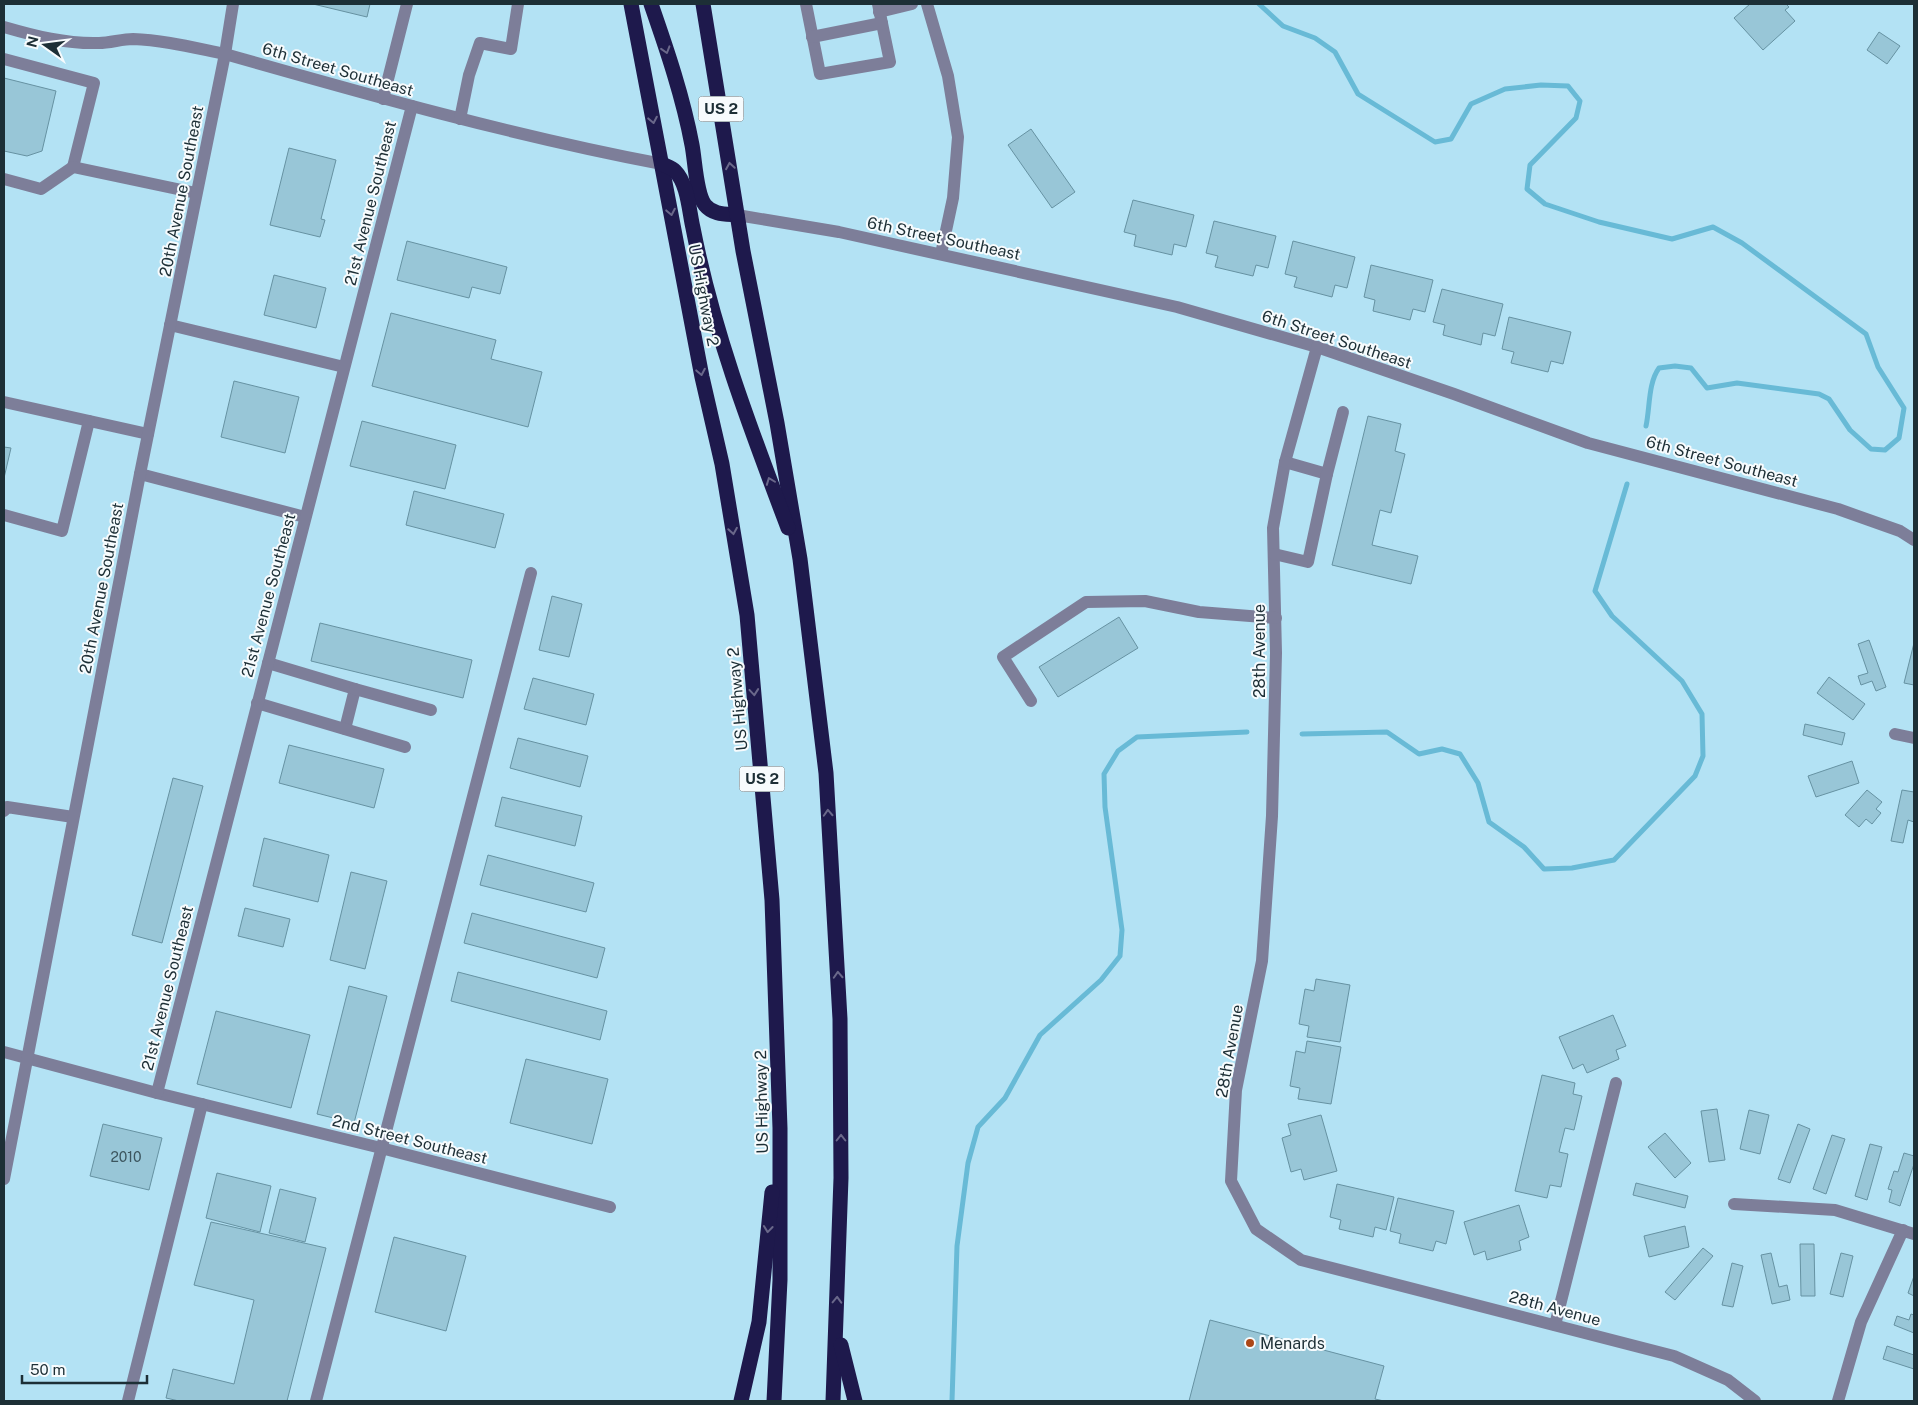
<svg xmlns="http://www.w3.org/2000/svg" width="1918" height="1405" viewBox="0 0 1918 1405" font-family="'Public Sans',sans-serif">
  <rect width="100%" height="100%" fill="#b3e2f4"/>
  <g fill="none" stroke-linecap="round" stroke-linejoin="round">
    <!-- stream -->
    <g stroke="#68bad6" stroke-width="5">
      <path d="M1259,4l24,22 32,12 20,14 23,42 77,48 16,-3 20,-35 34,-15 36,-4 27,1 12,15 -4,17 -46,47 -3,24 18,15 54,18 73,17 41,-12 29,16 124,91 12,33 26,41 -5,30 -14,12 -14,-1 -21,-19 -21,-31 -10,-5 -82,-11 -30,5 -16,-20 -16,-2 -16,2c-11,15 -9,40 -13,58"/>
      <path d="M1302,734l85,-2 32,22 23,-5 18,5 18,29 11,39 35,25 20,22 28,-1 42,-8 81,-84 8,-20 -1,-42 -20,-33 -70,-65 -17,-25 32,-107"/>
      <path d="M952,1401l5,-155 11,-83 10,-36 27,-29 35,-63 61,-55 19,-24 2,-26 -17,-123 -1,-33 14,-23 19,-14 110,-5"/>
    </g>
  </g>
  <!-- building -->
  <g fill="#98c6d7" stroke="#6692a2">
    <path d="M313,4h57l-3,13z"/>
    <path d="M1750,4h36l3,3 -4,3 10,11 -32,29 -29,-32z"/>
    <path d="M1879,32l21,14 -13,18 -20,-14z"/>
    <path d="M4,78l52,13 -14,60 -15,5 -23,-5z"/>
    <path d="M1031,129l44,63 -23,16 -44,-63z"/>
    <path d="M289,148l47,12 -15,59 4,1 -5,17 -50,-12z"/>
    <path d="M1133,200l61,15 -8,32 -12,-3 -2,11 -38,-9 2,-11 -12,-3z"/>
    <path d="M1214,221l62,15 -8,32 -12,-3 -3,11 -38,-9 3,-11 -12,-3z"/>
    <path d="M407,241l100,26 -7,27 -28,-7 -3,11 -72,-18z"/>
    <path d="M1293,241l62,16 -8,31 -12,-3 -3,12 -38,-10 3,-10 -12,-3z"/>
    <path d="M1371,265l62,15 -8,32 -12,-3 -3,11 -37,-9 2,-11 -11,-3z"/>
    <path d="M274,275l52,13 -10,40 -52,-13z"/>
    <path d="M1442,289l61,15 -8,32 -12,-3 -2,12 -38,-10 2,-10 -12,-3z"/>
    <path d="M391,313l105,27 -5,19 51,13 -14,55 -156,-41z"/>
    <path d="M1509,317l62,15 -8,32 -12,-3 -3,11 -37,-9 3,-11 -12,-3z"/>
    <path d="M234,381l65,16 -14,56 -64,-16z"/>
    <path d="M1368,416l33,8 -6,27 10,3 -14,59 -11,-3 -8,35 46,11 -7,28 -79,-19z"/>
    <path d="M362,421l94,24 -11,44 -95,-23z"/>
    <path d="M4,447l7,1 -7,30z"/>
    <path d="M414,491l90,23 -9,34 -89,-23z"/>
    <path d="M552,596l30,8 -13,53 -30,-7z"/>
    <path d="M1119,617l19,31 -80,49 -19,-30z"/>
    <path d="M320,623l152,37 -9,38 -152,-37z"/>
    <path d="M1869,640l17,47 -10,4 -4,-10 -11,4 -3,-9 10,-3 -10,-29z"/>
    <path d="M1914,643v42l-10,-2z"/>
    <path d="M1829,677l36,27 -12,16 -36,-27z"/>
    <path d="M533,678l61,16 -8,31 -62,-16z"/>
    <path d="M1805,724l40,9 -3,12 -39,-10z"/>
    <path d="M518,738l70,18 -8,31 -70,-19z"/>
    <path d="M289,745l95,24 -10,39 -95,-25z"/>
    <path d="M1852,761l7,22 -43,14 -8,-21z"/>
    <path d="M173,778l30,8 -41,157 -30,-8z"/>
    <path d="M1867,790l15,12 -6,7 5,4 -9,11 -6,-5 -7,8 -14,-12z"/>
    <path d="M1902,790l12,2v30l-6,-2 -5,23 -12,-2z"/>
    <path d="M502,797l80,19 -7,30 -80,-20z"/>
    <path d="M264,838l65,17 -11,47 -65,-16z"/>
    <path d="M488,855l106,28 -8,29 -106,-27z"/>
    <path d="M351,872l36,9 -22,88 -35,-9z"/>
    <path d="M245,908l45,11 -7,28 -45,-11z"/>
    <path d="M472,913l133,35 -8,30 -133,-35z"/>
    <path d="M458,972l149,39 -7,29 -149,-39z"/>
    <path d="M1316,979l34,6 -10,57 -33,-5 2,-11 -10,-2 6,-35 9,2z"/>
    <path d="M349,986l38,10 -33,127 -37,-9z"/>
    <path d="M216,1011l94,24 -19,73 -94,-24z"/>
    <path d="M1613,1015l13,31 -10,4 3,9 -32,14 -4,-9 -10,5 -14,-32z"/>
    <path d="M1307,1041l34,6 -10,57 -33,-5 2,-11 -10,-2 6,-35 9,2z"/>
    <path d="M526,1059l82,20 -16,65 -82,-21z"/>
    <path d="M1542,1075l33,8 -2,11 9,2 -8,34 -9,-2 -6,24 9,2 -7,33 -11,-2 -3,13 -32,-7z"/>
    <path d="M1717,1109l8,51 -16,2 -8,-51z"/>
    <path d="M1749,1110l20,5 -9,39 -20,-5z"/>
    <path d="M1321,1115l16,56 -33,9 -3,-11 -10,3 -9,-34 9,-3 -3,-11z"/>
    <path d="M103,1124l59,14 -13,52 -59,-14z"/>
    <path d="M1798,1124l12,5 -20,54 -12,-4z"/>
    <path d="M1665,1133l26,30 -16,15 -27,-31z"/>
    <path d="M1832,1135l13,4 -19,55 -13,-5z"/>
    <path d="M1870,1144l12,3 -15,53 -12,-4z"/>
    <path d="M1904,1153l10,3v8l-14,42 -11,-4 3,-12 -4,-1 6,-18 4,1z"/>
    <path d="M217,1173l54,13 -11,46 -54,-14z"/>
    <path d="M1636,1183l52,13 -3,12 -52,-13z"/>
    <path d="M1337,1184l57,13 -8,33 -11,-3 -2,10 -34,-8 2,-9 -11,-3z"/>
    <path d="M280,1189l36,9 -11,44 -36,-9z"/>
    <path d="M1398,1198l56,13 -8,33 -10,-3 -3,10 -34,-8 2,-9 -11,-3z"/>
    <path d="M1519,1205l10,32 -10,4 2,9 -34,10 -2,-9 -11,4 -10,-33z"/>
    <path d="M211,1222l115,26 -39,153h-108l-13,-3 7,-29 61,15 20,-84 -60,-15z"/>
    <path d="M1685,1226l4,21 -40,10 -5,-21z"/>
    <path d="M394,1237l72,19 -20,75 -71,-19z"/>
    <path d="M1800,1244h14l1,52h-14z"/>
    <path d="M1703,1248l10,8 -38,44 -10,-8z"/>
    <path d="M1771,1253l8,34 8,-2 3,15 -18,4 -11,-49z"/>
    <path d="M1841,1253l12,3 -10,41 -13,-3z"/>
    <path d="M1732,1263l11,3 -10,41 -11,-2z"/>
    <path d="M1914,1276v20l-6,-3z"/>
    <path d="M1911,1314l3,1v18l-20,-8 3,-9 12,4z"/>
    <path d="M1210,1320l174,46 -9,33 9,2h-195z"/>
    <path d="M1887,1346l27,9v14l-31,-10z"/>
  </g>
  <g fill="none" stroke-linecap="round" stroke-linejoin="round">
    <!-- minor -->
    <g stroke="#7d7e99" stroke-width="12">
      <path d="M806,4l14,70 70,-12 -12,-58"/>
      <path d="M927,4l21,72 10,61 -5,61 -12,56"/>
      <path d="M879,12l33,-8"/>
      <path d="M4,27c31,9 62,17 95,16 11,0 23,-4 34,-4 31,1 62,9 92,15 144,41 289,82 437,110"/>
      <path d="M812,37l70,-14"/>
      <path d="M4,59l90,24 -21,84"/>
      <path d="M383,99l24,-95"/>
      <path d="M460,119l9,-44 11,-32 31,6 7,-45"/>
      <path d="M4,179l37,10 32,-22 123,26"/>
      <path d="M737,215l102,17 338,75 140,40 137,47 134,49 250,66 62,22 14,9"/>
      <path d="M170,325l174,42"/>
      <path d="M1317,347l-32,115 -12,66 3,125 -4,163 -10,145 -26,129 -5,91 25,48 45,31 373,96 54,24 27,21"/>
      <path d="M4,402l144,32"/>
      <path d="M1285,462l42,12 16,-62"/>
      <path d="M140,474l165,43"/>
      <path d="M4,515l58,16 27,-110"/>
      <path d="M1274,554l34,8 19,-88"/>
      <path d="M268,663l87,26 -10,40"/>
      <path d="M355,689l76,21"/>
      <path d="M1031,701l-28,-44 83,-55 59,-1 54,11 77,6"/>
      <path d="M257,703l148,44"/>
      <path d="M1895,734l19,4"/>
      <path d="M4,811l3,-4 66,10"/>
      <path d="M4,1052l153,41 224,55 229,59"/>
      <path d="M157,1093l255,-987"/>
      <path d="M4,1179l136,-705 85,-420 8,-50"/>
      <path d="M1734,1204l101,6 79,24"/>
      <path d="M1555,1325l61,-242"/>
      <path d="M128,1401l74,-297"/>
      <path d="M316,1401l215,-828"/>
      <path d="M1838,1401l23,-79 42,-92"/>
    </g>
    <!-- highway -->
    <g stroke="#1e194c" stroke-width="15">
      <path d="M631,4l71,373 20,87 25,151 25,285 8,228v152l-6,121"/>
      <path d="M651,4c16,46 32,93 41,141 3,15 4,49 13,60 8,10 21,9 32,10"/>
      <path d="M703,4l40,247 34,172 23,136 26,214 14,246 1,159 -8,223"/>
      <path d="M662,164c4,2 10,4 13,7 13,13 14,40 18,57 20,103 58,202 95,300"/>
      <path d="M841,1345l14,56"/>
      <path d="M741,1401l18,-79 13,-130"/>
    </g>
  </g>
  <!-- one-way arrows -->
  <defs><path id="oneway-chevron" d="M-2-3.5L2.5 0L-2 3.5" fill="none" stroke-width="1.6" stroke-linecap="round" stroke-linejoin="round" transform="scale(1.25)"/></defs>
  <g stroke="#6a688a">
    <use href="#oneway-chevron" transform="translate(666 50) rotate(73)"/>
    <use href="#oneway-chevron" transform="translate(653 120) rotate(79)"/>
    <use href="#oneway-chevron" transform="translate(730 166) rotate(-99)"/>
    <use href="#oneway-chevron" transform="translate(671 212) rotate(79)"/>
    <use href="#oneway-chevron" transform="translate(701 372) rotate(79)"/>
    <use href="#oneway-chevron" transform="translate(770 481) rotate(-111)"/>
    <use href="#oneway-chevron" transform="translate(733 531) rotate(81)"/>
    <use href="#oneway-chevron" transform="translate(754 692) rotate(85)"/>
    <use href="#oneway-chevron" transform="translate(828 813) rotate(-93)"/>
    <use href="#oneway-chevron" transform="translate(838 975) rotate(-93)"/>
    <use href="#oneway-chevron" transform="translate(841 1138) rotate(-90)"/>
    <use href="#oneway-chevron" transform="translate(768 1229) rotate(96)"/>
    <use href="#oneway-chevron" transform="translate(837 1300) rotate(-88)"/>
  </g>
  <!-- markers -->
  <circle fill="#ac4717" stroke="#f7fbfd" stroke-width="2" cx="1250" cy="1343" r="5"/>
  <g text-anchor="middle" stroke-width="4" stroke-linejoin="round" paint-order="stroke">
    <!-- number labels -->
    <g font-size="14" fill="#3c555e">
      <text x="126" y="1162">2010</text>
    </g>
    <!-- shield labels -->
    <g fill="#f7fbfd" stroke="#5e6c72" stroke-width="1">
      <rect x="698.5" y="96.5" width="45" height="25" rx="4"/>
      <rect x="739.5" y="766.5" width="45" height="25" rx="4"/>
    </g>
    <g font-size="15" font-weight="bold" fill="#1d2f36">
      <text x="721" y="114">US 2</text>
      <text x="762" y="784">US 2</text>
    </g>
    <!-- street labels -->
    <g font-size="16" fill="#1d2f36" stroke="#f7fbfd">
      <text transform="translate(338 69) rotate(16)" y="6">6th Street Southeast</text>
      <text transform="translate(181 191) rotate(-79)" y="6">20th Avenue Southeast</text>
      <text transform="translate(370 203) rotate(-76)" y="6">21st Avenue Southeast</text>
      <text transform="translate(944 238) rotate(12)" y="6">6th Street Southeast</text>
      <text transform="translate(704 295) rotate(79)" y="6">US Highway 2</text>
      <text transform="translate(1337 339) rotate(18)" y="6">6th Street Southeast</text>
      <text transform="translate(1722 461) rotate(15)" y="6">6th Street Southeast</text>
      <text transform="translate(101 588) rotate(-79)" y="6">20th Avenue Southeast</text>
      <text transform="translate(268 595) rotate(-75)" y="6">21st Avenue Southeast</text>
      <text transform="translate(1259 651) rotate(-90)" y="6">28th Avenue</text>
      <text transform="translate(737 699) rotate(-95)" y="6">US Highway 2</text>
      <text transform="translate(167 988) rotate(-76)" y="6">21st Avenue Southeast</text>
      <text transform="translate(1229 1051) rotate(-80)" y="6">28th Avenue</text>
      <text transform="translate(761 1102) rotate(-91)" y="6">US Highway 2</text>
      <text transform="translate(410 1139) rotate(14)" y="6">2nd Street Southeast</text>
      <text transform="translate(1555 1308) rotate(15)" y="6">28th Avenue</text>
    </g>
    <!-- poi labels -->
    <g font-size="16" fill="#1d2f36" stroke="#f7fbfd" text-anchor="start">
      <text x="1260" y="1349">Menards</text>
    </g>
  </g>
  <!-- border -->
  <rect width="1918" height="1405" fill="none" stroke="#1d2f36" stroke-width="10"/>
  <!-- north arrow -->
  <g transform="translate(45 45) rotate(284)" stroke="#f7fbfd" stroke-width="4" paint-order="stroke">
  <path d="M0-4L9 19L0 12L-9 19Z" fill="#1d2f36"/>
  <text y="-8" font-size="14" font-weight="bold" text-anchor="middle" fill="#1d2f36">N</text>
  </g>
  <!-- scale -->
  <path d="M22 1375v8h125v-8" fill="none" stroke="#1d2f36" stroke-width="2.5"/>
  <text x="30" y="1375" font-size="15" fill="#1d2f36" stroke="#f7fbfd" stroke-width="4" paint-order="stroke">50 m</text>
</svg>
